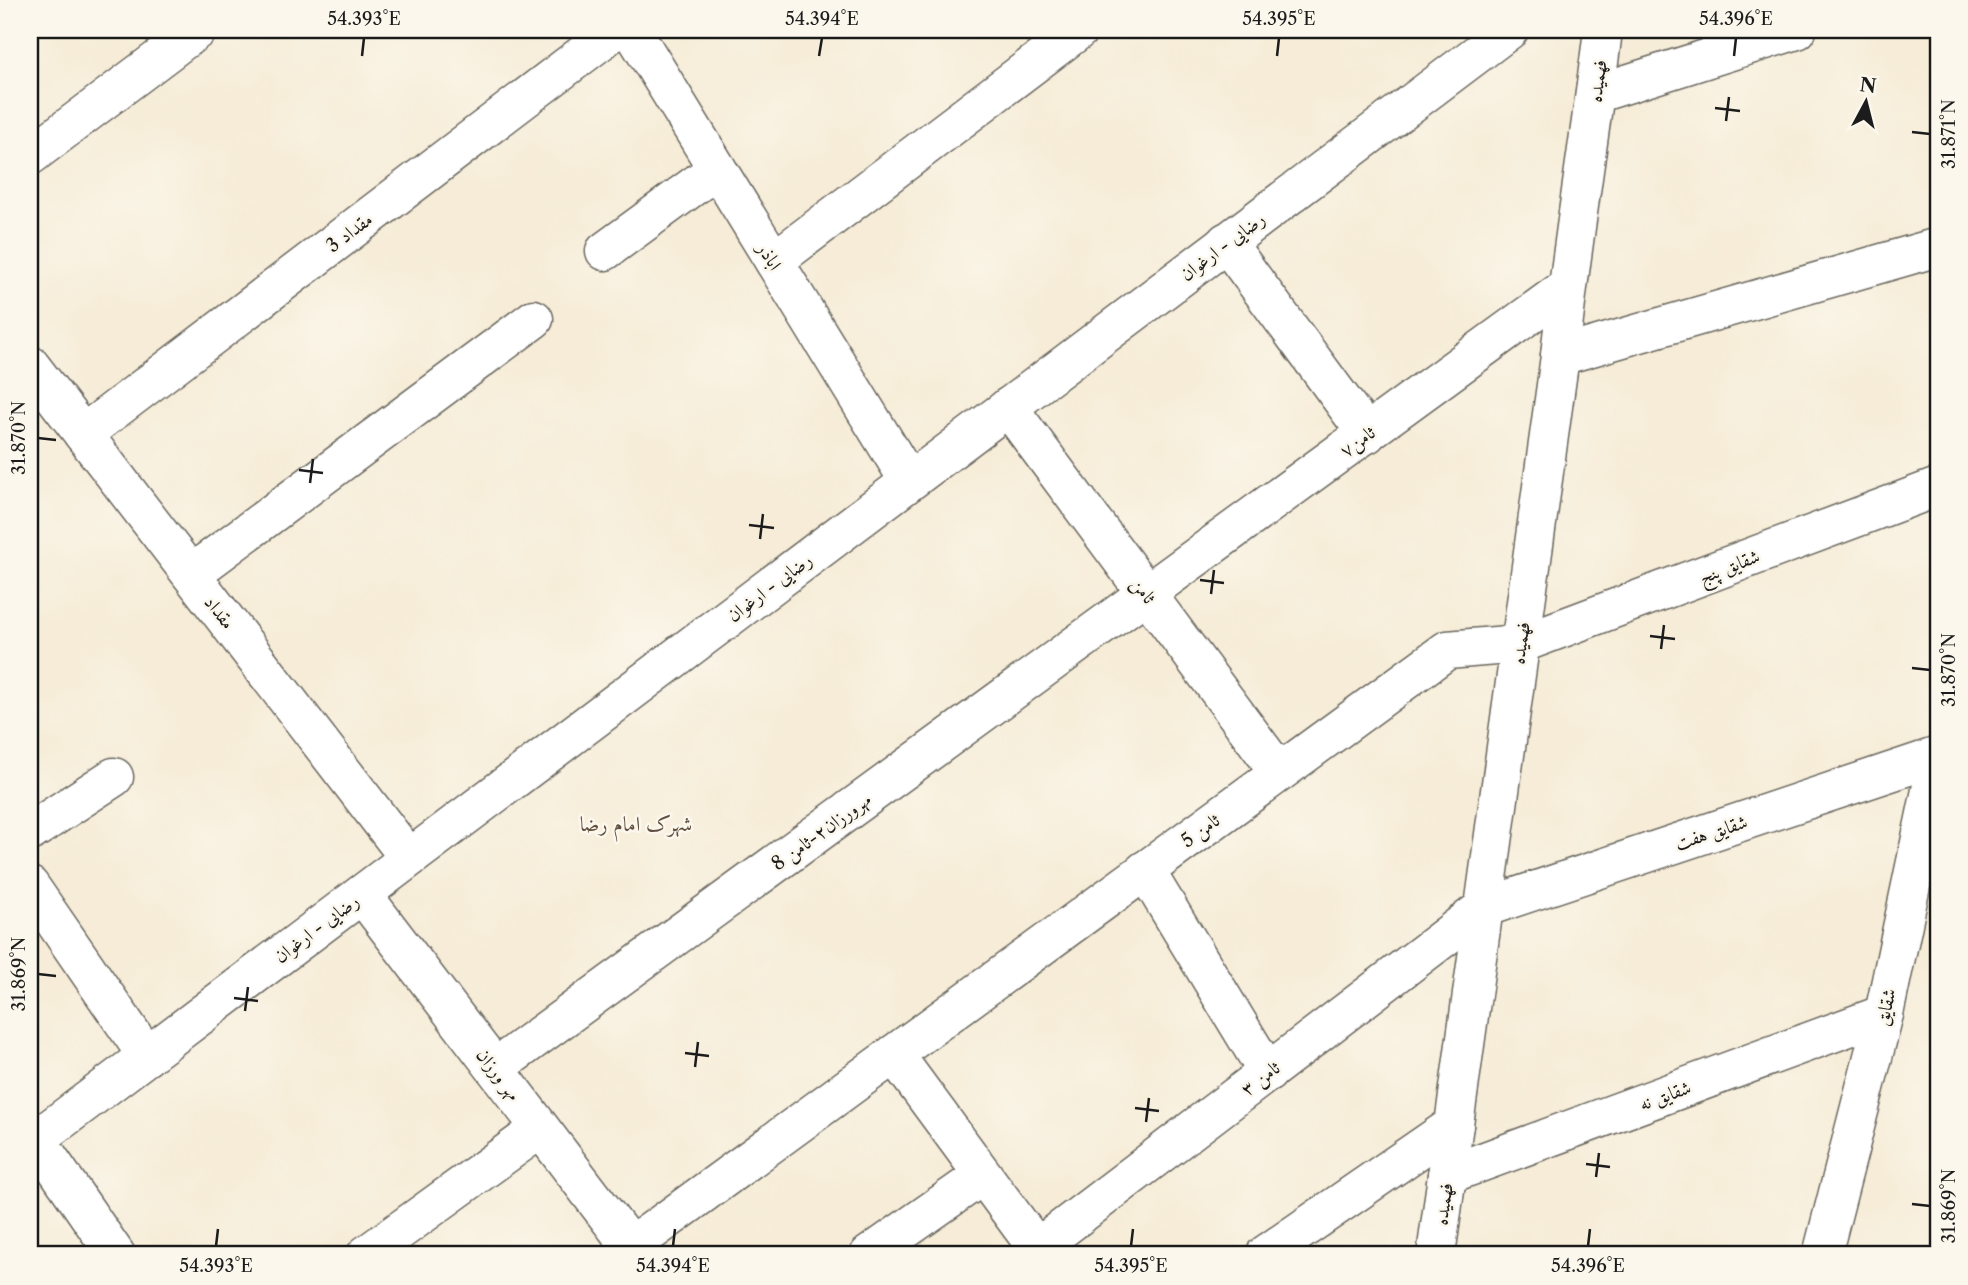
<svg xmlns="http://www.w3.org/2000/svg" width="1968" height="1285" viewBox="0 0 1968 1285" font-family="'Libre Caslon Text',Amiri,serif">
  <rect width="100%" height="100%" fill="#fbf7ec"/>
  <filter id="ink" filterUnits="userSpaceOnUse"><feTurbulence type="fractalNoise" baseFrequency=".0143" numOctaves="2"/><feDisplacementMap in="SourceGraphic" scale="14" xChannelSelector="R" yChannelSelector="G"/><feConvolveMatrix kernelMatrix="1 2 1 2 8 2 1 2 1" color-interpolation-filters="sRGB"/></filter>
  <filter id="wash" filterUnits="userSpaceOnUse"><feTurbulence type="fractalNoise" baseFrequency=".00686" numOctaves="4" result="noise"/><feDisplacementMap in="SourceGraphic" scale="28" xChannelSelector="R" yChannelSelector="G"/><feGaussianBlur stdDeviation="1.57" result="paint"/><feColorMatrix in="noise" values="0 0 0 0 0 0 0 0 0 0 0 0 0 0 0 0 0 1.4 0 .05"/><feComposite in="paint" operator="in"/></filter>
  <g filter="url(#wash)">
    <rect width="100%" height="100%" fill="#f6ecd7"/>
  </g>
  <g filter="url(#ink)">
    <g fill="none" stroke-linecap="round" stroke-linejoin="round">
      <!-- minor casing -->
      <g stroke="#68655d" stroke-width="41">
        <g id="minor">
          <path d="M632,30l277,451"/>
          <path d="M1595,94l202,-64"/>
          <path d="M30,156l167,-126"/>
          <path d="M1226,242l141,192"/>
          <path d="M605,251l112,-82"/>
          <path d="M774,261l305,-231"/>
          <path d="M1560,356l378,-109"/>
          <path d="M30,365l379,493"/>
          <path d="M1008,407l271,365"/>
          <path d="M83,434l532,-404"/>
          <path d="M191,574l343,-255"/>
          <path d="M30,832l84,-55"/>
          <path d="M1145,870l123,203"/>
          <path d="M30,886l117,170"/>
          <path d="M362,894l275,361"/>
          <path d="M894,1054l148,201"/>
          <path d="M495,1068l1072,-781"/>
          <path d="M36,1139l80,116"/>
          <path d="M30,1144l1479,-1114"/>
          <path d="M1447,1175l437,-161"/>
          <path d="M630,1247l817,-597 73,-6 418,-157"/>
          <path d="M1037,1248l446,-340 455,-152"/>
          <path d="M366,1255l174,-126"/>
          <path d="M869,1255l114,-80"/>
          <path d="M1265,1255l189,-130"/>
          <path d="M1436,1255l124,-899c11,-109 30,-217 43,-326"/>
          <path d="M1822,1255l62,-241 54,-257"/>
        </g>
      </g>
      <!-- minor -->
      <use href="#minor" stroke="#fff" stroke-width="38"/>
    </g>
  </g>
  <!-- ticks -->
  <path fill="none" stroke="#1c1c1c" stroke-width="2.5" d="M362,56l2,-18M819,56l3,-18M1277,56l2,-18M1734,56l2,-18M1715,108l25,3M1726,121l3,-24M1912,132l18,2M38,438l18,2M299,470l24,3M310,483l3,-24M749,525l25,3M760,539l3,-25M1200,580l24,3M1211,594l3,-24M1650,636l25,3M1661,649l3,-24M1912,668l18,2M38,974l18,2M234,998l24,3M245,1011l3,-24M685,1053l24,3M695,1067l3,-25M1135,1108l24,3M1146,1122l3,-24M1586,1164l24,3M1596,1177l3,-24M1912,1204l18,2M216,1246l2,-17M673,1246l2,-17M1131,1246l2,-17M1588,1246l2,-17"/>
  <g text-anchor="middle" stroke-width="5" stroke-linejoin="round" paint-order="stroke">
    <!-- street labels -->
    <g font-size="19" fill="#1c1c1c" stroke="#fbf7ec">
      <text transform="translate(1597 81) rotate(-83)" y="7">فهمیده</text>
      <text transform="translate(349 232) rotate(-37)" y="7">مقداد 3</text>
      <text transform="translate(1222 246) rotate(-37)" y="7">رضایی - ارغوان</text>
      <text transform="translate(770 256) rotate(58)" y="7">اباذر</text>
      <text transform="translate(1357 441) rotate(-36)" y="7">ثامن۷</text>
      <text transform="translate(1729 566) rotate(-21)" y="7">شقایق پنج</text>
      <text transform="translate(769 587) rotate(-37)" y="7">رضایی - ارغوان</text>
      <text transform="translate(1144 590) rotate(53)" y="7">ثامن</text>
      <text transform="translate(220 612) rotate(52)" y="7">مقداد</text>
      <text transform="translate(1520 643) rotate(-82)" y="7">فهمیده</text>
      <text transform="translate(1200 830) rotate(-36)" y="7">ثامن 5</text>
      <text transform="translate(821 831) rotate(-36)" y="7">مهرورزان۲-ثامن 8</text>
      <text transform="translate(1711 832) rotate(-18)" y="7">شقایق هفت</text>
      <text transform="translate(316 928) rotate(-37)" y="7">رضایی - ارغوان</text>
      <text transform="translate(1885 1007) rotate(-77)" y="7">شقایق</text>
      <text transform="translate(499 1074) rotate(53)" y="7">مهر ورزان</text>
      <text transform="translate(1260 1078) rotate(-37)" y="7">ثامن ۳</text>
      <text transform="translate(1665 1095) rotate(-20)" y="7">شقایق نه</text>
      <text transform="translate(1443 1204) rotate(-82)" y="7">فهمیده</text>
    </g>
    <!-- neighbourhood labels -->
    <g font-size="21" fill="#61503f" stroke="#fbf7ec">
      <text x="636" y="831">شهرک امام رضا</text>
    </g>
  </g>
  <!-- margin -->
  <rect width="1968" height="1285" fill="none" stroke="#fbf7ec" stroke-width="77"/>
  <!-- north arrow -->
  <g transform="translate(1866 102) rotate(7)" stroke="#fbf7ec" stroke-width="5" paint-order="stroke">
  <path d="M0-5L12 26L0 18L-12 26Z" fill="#1c1c1c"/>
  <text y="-10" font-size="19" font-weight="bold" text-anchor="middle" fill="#1c1c1c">N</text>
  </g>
  <rect x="38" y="38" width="1892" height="1208" fill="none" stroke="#1c1c1c" stroke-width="2.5"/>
  <g font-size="18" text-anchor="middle" fill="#1c1c1c">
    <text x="364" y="25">54.393°E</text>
    <text x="822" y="25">54.394°E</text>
    <text x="1279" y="25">54.395°E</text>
    <text x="1736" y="25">54.396°E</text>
    <text transform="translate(1949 134) rotate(-90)" y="6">31.871°N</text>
    <text transform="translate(19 438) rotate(-90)" y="6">31.870°N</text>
    <text transform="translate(1949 670) rotate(-90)" y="6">31.870°N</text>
    <text transform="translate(19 974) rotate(-90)" y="6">31.869°N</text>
    <text transform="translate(1949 1206) rotate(-90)" y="6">31.869°N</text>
    <text x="216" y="1272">54.393°E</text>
    <text x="673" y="1272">54.394°E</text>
    <text x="1131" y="1272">54.395°E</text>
    <text x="1588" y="1272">54.396°E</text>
  </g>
</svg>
